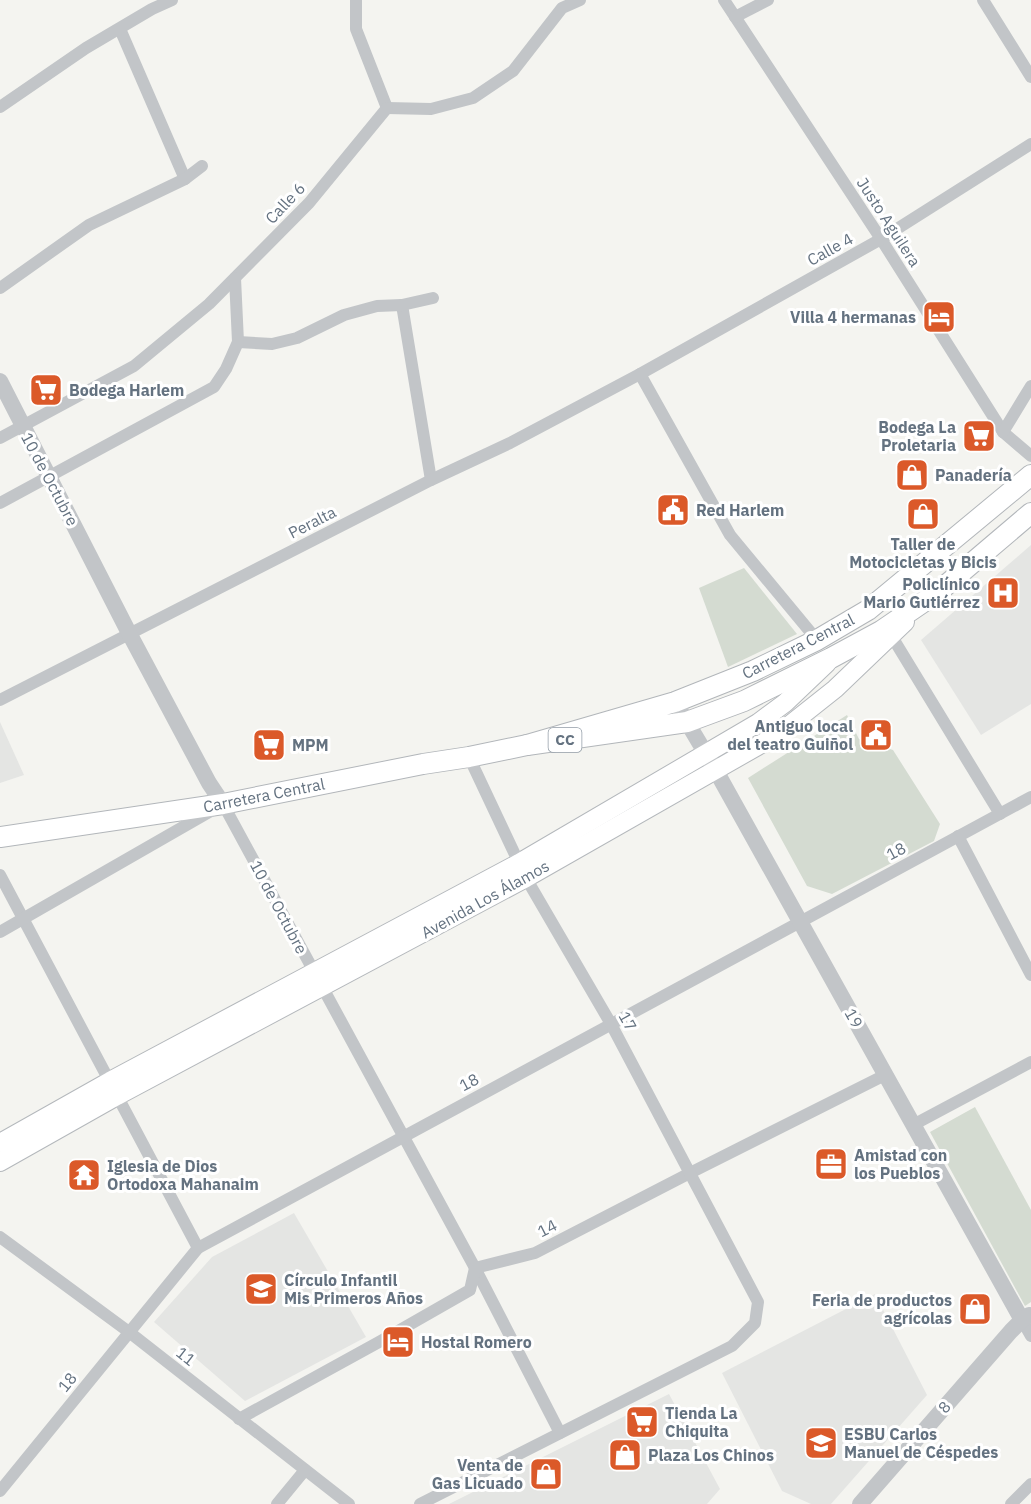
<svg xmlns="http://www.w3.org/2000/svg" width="1031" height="1504" viewBox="0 0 1031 1504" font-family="'IBM Plex Sans',sans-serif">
  <rect width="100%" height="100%" fill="#f4f4f0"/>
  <!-- built -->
  <g fill="#e4e5e3">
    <path d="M1031,545v159l-50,31 -60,-95z"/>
    <path d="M0,722l24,53 -24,8z"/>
    <path d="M294,1213l72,124 -121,64 -91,-79 58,-65z"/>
    <path d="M875,1294l52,101 -96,109h-20l-29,-13 -60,-118z"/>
    <path d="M669,1394l51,95 -13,15h-258z"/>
  </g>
  <!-- green -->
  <g fill="#d4dbd1">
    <path d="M744,568l53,66 -69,33 -29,-79z"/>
    <path d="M847,715l12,24 34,11 47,74 -6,17 -102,53 -25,-8 -59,-108z"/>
    <path d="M975,1107l56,103v92l-6,4 -95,-174z"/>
  </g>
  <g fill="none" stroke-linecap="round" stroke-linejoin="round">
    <!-- secondary casing -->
    <g stroke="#b4b8bc" stroke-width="20">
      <g id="secondary">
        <path d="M0,1143l110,-62 409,-218 239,-140 27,-20 42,-40"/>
        <path d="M0,1162l117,-66 409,-218 251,-143 58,-46 70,-67"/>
      </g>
    </g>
    <!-- primary casing -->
    <g stroke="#b2b6ba" stroke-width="22">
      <g id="primary">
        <path d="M1031,475l-163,135 -51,30 -64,31 -78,31 -148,43 160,-23 57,-21 87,-43 50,-27 57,-39 93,-79"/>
        <path d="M0,837l223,-33 200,-40 46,-7 58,-12"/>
      </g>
    </g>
    <!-- minor -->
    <g stroke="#c2c5c8" stroke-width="12">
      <path d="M356,0v29l31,79"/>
      <path d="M724,0l157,239 122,193 28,24"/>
      <path d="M983,0l48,77"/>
      <path d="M735,17l33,-17"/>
      <path d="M120,29l65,150"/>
      <path d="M0,107l86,-59 66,-39 20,-9"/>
      <path d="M387,108l44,1 42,-11 40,-27 49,-63 18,-8"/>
      <path d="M0,288l89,-63 96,-46 17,-13"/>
      <path d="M402,305l29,175"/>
      <path d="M238,342l34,2 25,-6 47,-23 33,-9 25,-1 31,-7"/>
      <path d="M640,374l90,161 87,105"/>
      <path d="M1003,432l28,-46"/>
      <path d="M0,438l134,-72 75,-62 100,-101 78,-95"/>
      <path d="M0,503l214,-116 12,-18 12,-27 -3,-64"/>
      <path d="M891,635l109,179"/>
      <path d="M0,700l431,-220 79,-37 130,-69 241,-135 150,-95"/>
      <path d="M958,836l73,139"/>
      <path d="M0,875l198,373"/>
      <path d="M0,932l223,-128 252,464 85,165"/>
      <path d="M913,1125l118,-63"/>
      <path d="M0,1237l129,95 220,172"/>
      <path d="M1022,1320l9,16"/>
      <path d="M239,1419l140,-77 91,-52 5,-22 60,-15 155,-80 195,-98"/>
      <path d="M0,1491l198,-243 833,-451"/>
      <path d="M277,1504l28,-34"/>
      <path d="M420,1504l312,-158 23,-23 3,-21 -147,-278 -85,-146 -57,-121"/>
      <path d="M1011,1504l20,-20"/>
    </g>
    <!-- tertiary -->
    <g stroke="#c2c5c8" stroke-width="16">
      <path d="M0,381l129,252 80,150 14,21"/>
      <path d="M675,702l40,67 307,551"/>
      <path d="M860,1504l151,-173 11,-11 7,-5"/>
    </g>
    <!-- secondary -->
    <use href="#secondary" stroke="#fff" stroke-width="18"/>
    <!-- primary -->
    <use href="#primary" stroke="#fff" stroke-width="20"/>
  </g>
  <!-- icons -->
  <defs>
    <g id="hotel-square" transform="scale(1.725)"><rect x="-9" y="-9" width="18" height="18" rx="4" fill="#db5929" stroke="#fff"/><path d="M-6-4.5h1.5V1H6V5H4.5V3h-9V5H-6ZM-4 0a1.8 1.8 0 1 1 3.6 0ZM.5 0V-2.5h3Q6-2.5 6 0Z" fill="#fff"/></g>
    <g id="supermarket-square" transform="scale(1.725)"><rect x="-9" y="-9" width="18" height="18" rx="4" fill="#db5929" stroke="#fff"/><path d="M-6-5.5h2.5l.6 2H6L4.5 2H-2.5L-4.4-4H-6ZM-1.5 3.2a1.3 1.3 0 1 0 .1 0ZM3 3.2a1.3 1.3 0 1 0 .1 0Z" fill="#fff"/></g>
    <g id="shop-square" transform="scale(1.725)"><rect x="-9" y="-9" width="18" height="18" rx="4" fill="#db5929" stroke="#fff"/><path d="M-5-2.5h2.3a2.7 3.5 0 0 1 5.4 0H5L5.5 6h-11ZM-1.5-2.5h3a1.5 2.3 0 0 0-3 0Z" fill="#fff"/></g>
    <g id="civic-square" transform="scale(1.725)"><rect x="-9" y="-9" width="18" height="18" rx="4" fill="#db5929" stroke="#fff"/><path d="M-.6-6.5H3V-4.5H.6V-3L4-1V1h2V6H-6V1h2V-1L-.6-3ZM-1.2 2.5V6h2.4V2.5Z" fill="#fff"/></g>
    <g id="hospital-square" transform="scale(1.725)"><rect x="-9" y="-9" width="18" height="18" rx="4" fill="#db5929" stroke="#fff"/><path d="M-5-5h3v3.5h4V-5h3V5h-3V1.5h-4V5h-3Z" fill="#fff"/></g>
    <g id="office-square" transform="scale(1.725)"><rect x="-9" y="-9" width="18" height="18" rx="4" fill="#db5929" stroke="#fff"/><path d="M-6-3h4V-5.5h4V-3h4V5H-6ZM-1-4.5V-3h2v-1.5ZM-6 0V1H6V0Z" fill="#fff"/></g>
    <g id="temple-square" transform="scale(1.725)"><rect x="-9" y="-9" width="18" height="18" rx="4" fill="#db5929" stroke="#fff"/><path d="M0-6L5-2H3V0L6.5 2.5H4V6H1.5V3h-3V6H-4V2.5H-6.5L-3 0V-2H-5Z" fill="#fff"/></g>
    <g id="school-square" transform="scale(1.725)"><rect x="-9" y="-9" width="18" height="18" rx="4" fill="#db5929" stroke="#fff"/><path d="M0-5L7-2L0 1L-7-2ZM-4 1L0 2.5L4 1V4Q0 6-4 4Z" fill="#fff"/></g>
  </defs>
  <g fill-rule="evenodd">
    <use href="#hotel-square" x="939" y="317"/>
    <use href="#supermarket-square" x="46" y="390"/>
    <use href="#supermarket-square" x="979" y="436"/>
    <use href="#shop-square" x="912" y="475"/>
    <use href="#civic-square" x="673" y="510"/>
    <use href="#shop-square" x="923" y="514"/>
    <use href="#hospital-square" x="1003" y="593"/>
    <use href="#civic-square" x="876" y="735"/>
    <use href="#supermarket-square" x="269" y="745"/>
    <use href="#office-square" x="831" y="1164"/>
    <use href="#temple-square" x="84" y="1175"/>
    <use href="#school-square" x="261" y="1289"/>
    <use href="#shop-square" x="975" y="1309"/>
    <use href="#hotel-square" x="398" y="1342"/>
    <use href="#supermarket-square" x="642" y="1422"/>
    <use href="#school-square" x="821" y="1443"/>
    <use href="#shop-square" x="625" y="1455"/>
    <use href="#shop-square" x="546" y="1474"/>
  </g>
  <g text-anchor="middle" stroke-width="6" stroke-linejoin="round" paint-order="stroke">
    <!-- shield labels -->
    <rect fill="#fff" stroke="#929ca6" stroke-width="1.5" x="548.5" y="728" width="33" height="24" rx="4.5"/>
    <g font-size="15" font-weight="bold" fill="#647280">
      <text x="565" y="745">CC</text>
    </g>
    <!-- street labels -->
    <g font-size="16" fill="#647280" stroke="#fff">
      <text transform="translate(285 203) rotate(-47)" y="6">Calle 6</text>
      <text transform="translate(889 222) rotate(57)" y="6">Justo Aguilera</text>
      <text transform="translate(830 249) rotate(-29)" y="6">Calle 4</text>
      <text transform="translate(50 479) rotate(62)" y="6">10 de Octubre</text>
      <text transform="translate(312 522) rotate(-27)" y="6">Peralta</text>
      <text transform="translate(798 646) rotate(-27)" y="6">Carretera Central</text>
      <text transform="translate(264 795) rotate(-11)" y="6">Carretera Central</text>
      <text transform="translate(896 851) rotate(-28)" y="6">18</text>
      <text transform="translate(485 899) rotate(-29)" y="6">Avenida Los Álamos</text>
      <text transform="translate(279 907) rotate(62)" y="6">10 de Octubre</text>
      <text transform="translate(854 1018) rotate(61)" y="6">19</text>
      <text transform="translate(628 1021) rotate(61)" y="6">17</text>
      <text transform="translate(469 1082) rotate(-28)" y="6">18</text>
      <text transform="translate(547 1228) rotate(-27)" y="6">14</text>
      <text transform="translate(186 1356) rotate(38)" y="6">11</text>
      <text transform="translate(67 1382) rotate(-51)" y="6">18</text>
      <text transform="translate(944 1407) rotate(-49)" y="6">8</text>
    </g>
    <!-- poi labels -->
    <g font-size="16" font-weight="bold" fill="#647280" stroke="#fff" text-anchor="start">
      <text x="916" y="323" text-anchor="end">Villa 4 hermanas</text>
      <text x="69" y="396">Bodega Harlem</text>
      <text x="956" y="433" text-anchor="end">Bodega La<tspan x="956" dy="18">Proletaria</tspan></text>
      <text x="935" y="481">Panadería</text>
      <text x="696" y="516">Red Harlem</text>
      <text x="923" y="550" text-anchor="middle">Taller de<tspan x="923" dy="18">Motocicletas y Bicis</tspan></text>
      <text x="980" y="590" text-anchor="end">Policlínico<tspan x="980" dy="18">Mario Gutiérrez</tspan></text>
      <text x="853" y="732" text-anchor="end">Antiguo local<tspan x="853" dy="18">del teatro Guiñol</tspan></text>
      <text x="292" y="751">MPM</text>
      <text x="854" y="1161">Amistad con<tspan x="854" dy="18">los Pueblos</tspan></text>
      <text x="107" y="1172">Iglesia de Dios<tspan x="107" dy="18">Ortodoxa Mahanaim</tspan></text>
      <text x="284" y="1286">Círculo Infantil<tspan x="284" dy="18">Mis Primeros Años</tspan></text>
      <text x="952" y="1306" text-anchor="end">Feria de productos<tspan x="952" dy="18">agrícolas</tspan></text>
      <text x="421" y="1348">Hostal Romero</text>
      <text x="665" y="1419">Tienda La<tspan x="665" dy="18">Chiquita</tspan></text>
      <text x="844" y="1440">ESBU Carlos<tspan x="844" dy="18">Manuel de Céspedes</tspan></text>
      <text x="648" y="1461">Plaza Los Chinos</text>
      <text x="523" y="1471" text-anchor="end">Venta de<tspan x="523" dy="18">Gas Licuado</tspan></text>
    </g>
  </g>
</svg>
